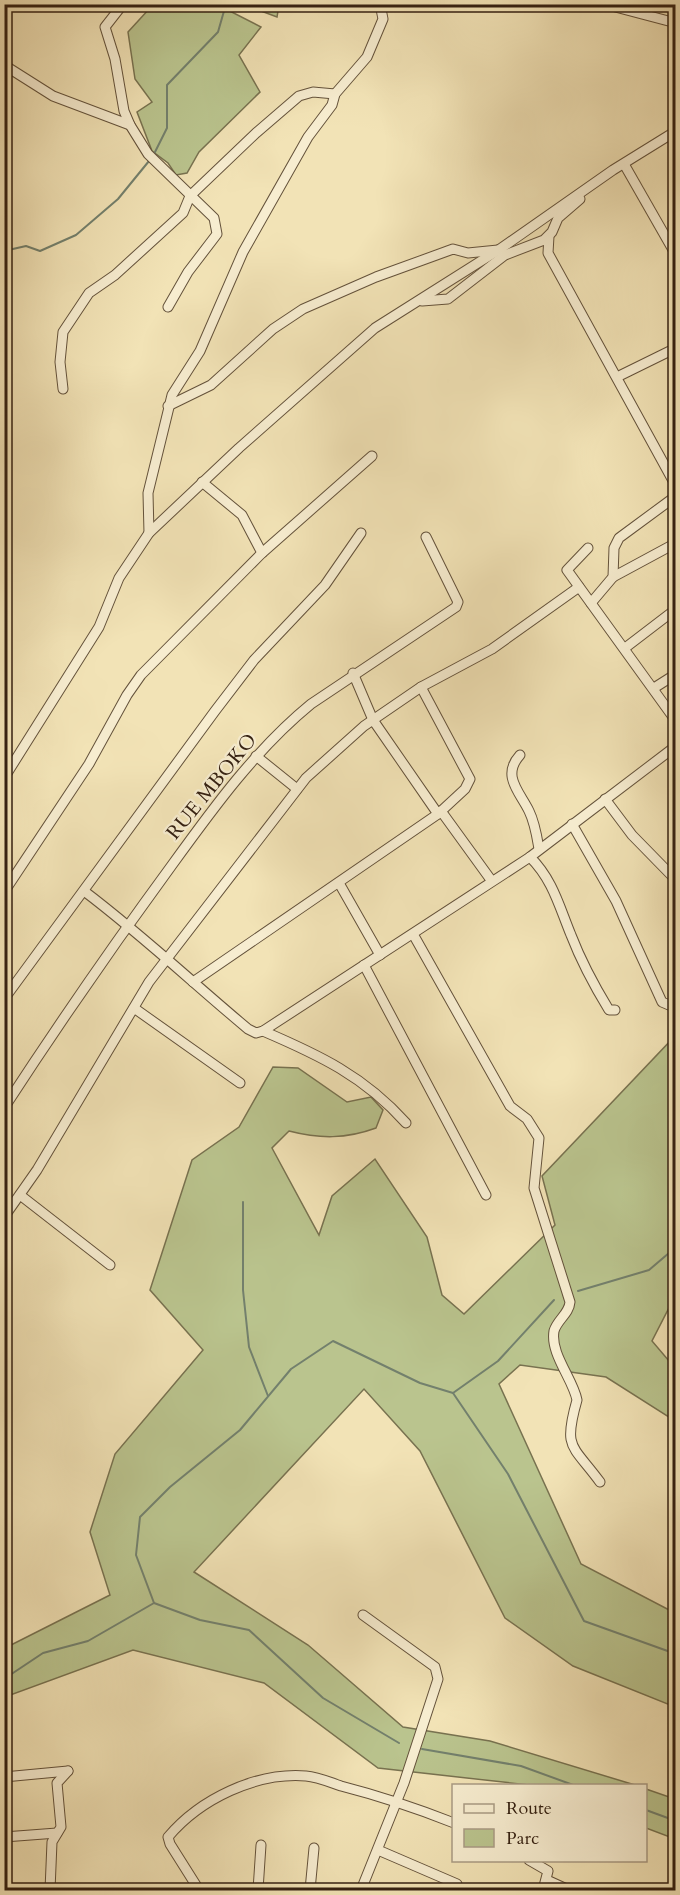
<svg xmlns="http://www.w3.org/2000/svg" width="680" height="1895" viewBox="0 0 680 1895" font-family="Cardo,serif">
  <rect width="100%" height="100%" fill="#f2e3b6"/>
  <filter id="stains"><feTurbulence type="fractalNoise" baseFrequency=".00333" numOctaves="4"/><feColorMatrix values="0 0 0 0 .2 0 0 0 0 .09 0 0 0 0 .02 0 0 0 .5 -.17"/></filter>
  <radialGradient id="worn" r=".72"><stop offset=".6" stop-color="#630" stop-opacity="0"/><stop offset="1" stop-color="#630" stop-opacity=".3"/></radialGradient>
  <!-- green -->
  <g fill="#bac48e" stroke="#787250" stroke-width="1.5">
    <path d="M200,5h18l43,22 -22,28 21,37 -61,60 -12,21 -11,2 -8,-12 -16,-12 -15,-39 15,-10 -17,-23 -7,-47 22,-24z"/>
    <path d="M245,5h34l-2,12z"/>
    <path d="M675,1036v260l-23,45 23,27v53l-69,-44 -86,-12 -21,19 82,180 94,49v94l-102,-41 -68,-48 -85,-167 -56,-62 -170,183 114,73 95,82 87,14 145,44h-106l-151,-17 -114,-85 -131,-33 -128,47v-49l105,-53 -20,-63 25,-78 88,-104 -53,-60 42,-130 47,-33 34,-60 25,1 49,34 24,-5 12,13 -7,18c-30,11 -56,11 -87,3l-17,17 47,87 13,-39 43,-37 52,78 15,58 22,19 91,-89 -13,-49z"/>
    <path d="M646,1789l29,10v40l-29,-11z"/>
  </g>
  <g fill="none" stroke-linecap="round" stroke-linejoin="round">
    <!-- stream -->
    <g stroke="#73806d" stroke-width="2">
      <path d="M153,156l14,-28v-43l51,-53 8,-28"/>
      <path d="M4,251l22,-5 14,5 36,-16 42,-36 31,-38"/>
      <path d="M243,1202v88l6,57 19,49"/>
      <path d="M578,1291l71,-21 27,-23"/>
      <path d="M453,1393l55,81 76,147 92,33"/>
      <path d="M154,1603l46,17 49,10 74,68 76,45"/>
      <path d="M4,1679l39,-26 45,-12 66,-38 -18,-48 4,-38 30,-30 70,-57 51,-61 42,-28 87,42 33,10 45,-32 56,-61"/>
      <path d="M422,1749l99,17 55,20"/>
      <path d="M646,1810l30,11"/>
    </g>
    <!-- minor casing -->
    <g stroke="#64523b" stroke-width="11">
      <g id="minor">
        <path d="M123,4l-18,23 10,32 9,52 6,14 18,29 66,64 3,16 -29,38 -20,35"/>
        <path d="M604,4l72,19"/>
        <path d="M4,65l49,31 77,29"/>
        <path d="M624,164l52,91"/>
        <path d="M549,236l-1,17 128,233"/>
        <path d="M422,301l26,-2 57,-44 39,-15 8,-8 6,-14 22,-19"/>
        <path d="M617,377l59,-29"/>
        <path d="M63,389l-3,-27 3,-30 26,-39 26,-18 68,-62 7,-17 66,-63 43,-37 14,-4 22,2"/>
        <path d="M168,406l43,-21 62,-56 30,-20 73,-32 77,-28 15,4 30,-3"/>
        <path d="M202,482l40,33 20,38"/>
        <path d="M149,533l-1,-40 24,-98 28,-44 43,-99 65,-115 24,-32 3,-11 32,-37 16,-38 -3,-15"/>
        <path d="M588,548l-21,22 109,151"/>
        <path d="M613,577l63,-34"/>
        <path d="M591,603l22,-26 1,-29 5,-10 57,-42"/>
        <path d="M625,648l51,-39"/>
        <path d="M353,673l20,47 65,94"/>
        <path d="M654,688l22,-14"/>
        <path d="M520,755c-19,21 0,37 9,56 6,12 8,26 10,38"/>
        <path d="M256,756l41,33"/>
        <path d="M4,778l95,-151 20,-49 30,-45 90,-85 136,-120 125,-79 113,-79 63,-39"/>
        <path d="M605,799l27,36 44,45"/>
        <path d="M441,811l50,69"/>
        <path d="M572,824l44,77 46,101 14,6"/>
        <path d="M530,857c23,23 29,49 41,78 10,26 24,52 38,75h6"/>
        <path d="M339,883l41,72"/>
        <path d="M84,891c57,43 109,92 164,138l8,4 7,-2 267,-174 146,-111"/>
        <path d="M4,892l85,-128 38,-69 14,-20 121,-122 110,-97"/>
        <path d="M413,934l97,172 17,13 12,19 -5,50 36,114c-1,12 -13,18 -16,29 -4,23 19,48 23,69 -14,49 -5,44 23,82"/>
        <path d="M364,965l122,230"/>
        <path d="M193,982l245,-168 27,-25 5,-10 -49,-92"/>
        <path d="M4,999l211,-288 39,-51 71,-75 36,-52"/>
        <path d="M134,1008l106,75"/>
        <path d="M263,1031c56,24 101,45 143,92"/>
        <path d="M4,1108c54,-83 110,-164 168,-243 42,-58 84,-116 139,-161l145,-97 2,-5 -32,-65"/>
        <path d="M20,1195l90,70"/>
        <path d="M4,1217l33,-47 112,-188 157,-204 58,-52 57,-39 71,-38 87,-62"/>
        <path d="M4,1777l64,-6"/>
        <path d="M4,1837l53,-4"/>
        <path d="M378,1850l79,34"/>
        <path d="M529,1860l19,11 -5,19"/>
        <path d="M547,1880l22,10"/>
        <path d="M50,1890l2,-48 9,-15 -4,-44 11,-12"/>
        <path d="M199,1890l-29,-46 -2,-7c32,-38 88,-65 138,-61 12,1 23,6 35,10 39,10 75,22 113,37"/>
        <path d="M258,1890l3,-45"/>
        <path d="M310,1890l4,-42"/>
        <path d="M361,1890l43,-107 34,-104 -3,-12 -72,-52"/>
        <path d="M675,1890l1,-4"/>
      </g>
    </g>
    <!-- minor -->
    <use href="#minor" stroke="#f7edd0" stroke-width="9"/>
  </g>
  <g text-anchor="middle" stroke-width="4.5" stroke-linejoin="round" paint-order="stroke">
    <!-- street labels -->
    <g font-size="20" fill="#352112" stroke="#f7edd0">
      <text transform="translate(211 786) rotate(-51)" y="7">RUE MBOKO</text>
    </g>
  </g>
  <!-- margin -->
  <rect width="680" height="1895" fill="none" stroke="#f2e3b6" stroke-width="24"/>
  <rect x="6" y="6" width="668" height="1883" fill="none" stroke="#352112" stroke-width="3"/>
  <rect x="12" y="12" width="656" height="1871" fill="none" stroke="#352112" stroke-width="1.5"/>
  <!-- legend -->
  <rect x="452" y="1784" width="195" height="78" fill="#f7edd0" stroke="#a99b84" stroke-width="1.5"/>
  <rect x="464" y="1804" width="30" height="9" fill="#f7edd0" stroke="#a99b84" stroke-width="1.5"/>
  <text x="506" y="1814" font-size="18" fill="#352112">Route</text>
  <rect x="464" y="1829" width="30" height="18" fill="#bac48e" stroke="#a99b84" stroke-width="1.5"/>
  <text x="506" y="1844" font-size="18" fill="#352112">Parc</text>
  <rect width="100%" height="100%" filter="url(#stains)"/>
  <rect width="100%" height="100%" fill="url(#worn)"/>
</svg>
